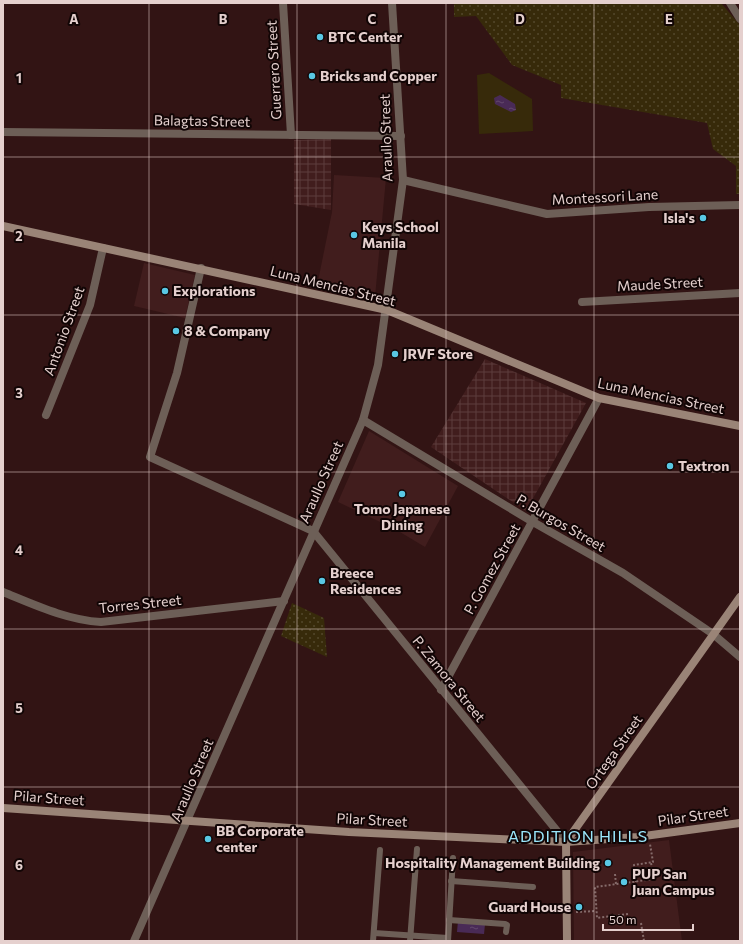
<svg xmlns="http://www.w3.org/2000/svg" width="743" height="944" viewBox="0 0 743 944" font-family="Commissioner,sans-serif">
  <defs>
    <pattern id="industrial-grid" width="8" height="8" patternUnits="userSpaceOnUse"><rect width="8" height="8" fill="#411d1d"/><path d="M0 4h8M4 0v8" fill="none" stroke="#5c3d3d"/></pattern>
    <pattern id="grass-dots" width="8" height="8" patternUnits="userSpaceOnUse"><rect width="8" height="8" fill="#372a0a"/><path d="M2 2h.1M6 6h.1" fill="none" stroke="#54482c" stroke-width="1.8" stroke-linecap="round"/></pattern>
    <pattern id="water-ripples" width="26" height="14" patternUnits="userSpaceOnUse"><rect width="26" height="14" fill="#492a56"/><path d="M2 4q2-2 4 0t4 0M15 11q2-2 4 0t4 0" fill="none" stroke="#63486d"/></pattern>
  </defs>
  <rect width="100%" height="100%" fill="#321414"/>
  <!-- built -->
  <g fill="#411d1d">
    <path d="M334,175l52,3 -11,119 -58,-11 15,-74z"/>
    <path d="M144,263l51,12 -10,43 -51,-12z"/>
    <path d="M369,431l89,55 -33,61 -30,-18 -57,-27z"/>
    <path d="M669,840l13,101h-108l-1,-89z"/>
  </g>
  <!-- industrial -->
  <g fill="url(#industrial-grid)">
    <path d="M331,139v71l-37,-6v-64z"/>
    <path d="M485,359l101,44 -60,108 -95,-64z"/>
  </g>
  <!-- grass -->
  <g fill="url(#grass-dots)">
    <path d="M454,3h267l19,22v169h-4v-28l-23,-17 -6,-26 -146,-25v-13l-49,-20 -36,-49 -22,1z"/>
    <path d="M292,603l32,15 3,39 -46,-21z"/>
  </g>
  <!-- garden -->
  <path fill="#372a0a" d="M489,73l43,26 1,32 -54,3 -2,-59z"/>
  <!-- water -->
  <g fill="url(#water-ripples)">
    <path d="M500,95l15,9 1,6 -5,2 -16,-8 -1,-6z"/>
    <path d="M458,921l27,3 -1,10 -27,-2z"/>
  </g>
  <g fill="none" stroke-linecap="round" stroke-linejoin="round">
    <!-- path -->
    <g stroke="#856b6a" stroke-width="2" stroke-dasharray="2 2" stroke-linecap="butt">
      <path d="M615,874l1,10"/>
      <path d="M636,882l-2,-17 19,-3 -3,-18"/>
      <path d="M576,912l20,-1"/>
      <path d="M628,914l-31,4 -2,-31 59,-8 -3,-16"/>
      <path d="M641,923l3,18"/>
    </g>
    <!-- lane -->
    <g stroke="#6d5f57" stroke-width="6">
      <path d="M451,881l82,6"/>
      <path d="M449,920l56,4 2,1 -1,7"/>
      <path d="M374,933l74,5"/>
      <path d="M373,941l7,-91"/>
      <path d="M410,941l7,-92"/>
      <path d="M448,941l5,-83"/>
    </g>
    <!-- street -->
    <g stroke="#6d5f57" stroke-width="8">
      <path d="M283,3l8,132"/>
      <path d="M730,3l10,16"/>
      <path d="M3,132l398,4"/>
      <path d="M403,180l144,34 102,-7 91,-2"/>
      <path d="M201,268l-24,105 -27,84 163,74 253,311"/>
      <path d="M582,302l158,-9"/>
      <path d="M46,415l44,-110 13,-57"/>
      <path d="M363,420l170,102 90,51 90,61 27,23"/>
      <path d="M3,592c32,13 64,28 98,30l183,-21"/>
      <path d="M441,690l158,-292"/>
      <path d="M134,941l229,-521 15,-55 25,-185 -11,-177"/>
    </g>
    <!-- secondary -->
    <g stroke="#9a8477" stroke-width="8">
      <path d="M3,226l384,84 212,88 141,28"/>
      <path d="M3,808l346,24 217,10 71,-5 103,-14"/>
      <path d="M567,941l-1,-99 174,-245"/>
    </g>
  </g>
  <!-- grid -->
  <path fill="none" stroke="#e5d0ce" stroke-width="1" stroke-opacity="0.55" d="M149,3v938M297,3v938M446,3v938M594,3v938M3,157h737M3,315h737M3,472h737M3,629h737M3,787h737"/>
  <!-- markers -->
  <g fill="#59c8e4" stroke="#110505" stroke-width="1.5">
    <circle cx="320" cy="37" r="4"/>
    <circle cx="312" cy="76" r="4"/>
    <circle cx="703" cy="218" r="4"/>
    <circle cx="354" cy="235" r="4"/>
    <circle cx="165" cy="291" r="4"/>
    <circle cx="176" cy="331" r="4"/>
    <circle cx="395" cy="354" r="4"/>
    <circle cx="670" cy="466" r="4"/>
    <circle cx="402" cy="494" r="4"/>
    <circle cx="322" cy="581" r="4"/>
    <circle cx="208" cy="839" r="4"/>
    <circle cx="608" cy="863" r="4"/>
    <circle cx="624" cy="882" r="4"/>
    <circle cx="579" cy="907" r="4"/>
  </g>
  <g text-anchor="middle" stroke-width="4" stroke-linejoin="round" paint-order="stroke">
    <!-- poi labels -->
    <g font-size="14" font-weight="bold" fill="#e5d0ce" stroke="#110505" text-anchor="start">
      <text x="328" y="42">BTC Center</text>
      <text x="320" y="81">Bricks and Copper</text>
      <text x="695" y="223" text-anchor="end">Isla's</text>
      <text x="362" y="232">Keys School<tspan x="362" dy="16">Manila</tspan></text>
      <text x="173" y="296">Explorations</text>
      <text x="184" y="336">8 &amp; Company</text>
      <text x="403" y="359">JRVF Store</text>
      <text x="678" y="471">Textron</text>
      <text x="402" y="514" text-anchor="middle">Tomo Japanese<tspan x="402" dy="16">Dining</tspan></text>
      <text x="330" y="578">Breece<tspan x="330" dy="16">Residences</tspan></text>
      <text x="216" y="836">BB Corporate<tspan x="216" dy="16">center</tspan></text>
      <text x="600" y="868" text-anchor="end">Hospitality Management Building</text>
      <text x="632" y="879">PUP San<tspan x="632" dy="16">Juan Campus</tspan></text>
      <text x="571" y="912" text-anchor="end">Guard House</text>
    </g>
    <!-- street labels -->
    <g font-size="14" fill="#e5d0ce" stroke="#110505">
      <text transform="translate(274 70) rotate(-93)" y="5">Guerrero Street</text>
      <text transform="translate(202 121) rotate(1)" y="5">Balagtas Street</text>
      <text transform="translate(386 138) rotate(-92)" y="5">Araullo Street</text>
      <text transform="translate(605 197) rotate(-3)" y="5">Montessori Lane</text>
      <text transform="translate(660 284) rotate(-3)" y="5">Maude Street</text>
      <text transform="translate(333 286) rotate(14)" y="5">Luna Mencias Street</text>
      <text transform="translate(64 331) rotate(-70)" y="5">Antonio Street</text>
      <text transform="translate(661 396) rotate(12)" y="5">Luna Mencias Street</text>
      <text transform="translate(321 482) rotate(-66)" y="5">Araullo Street</text>
      <text transform="translate(561 523) rotate(30)" y="5">P. Burgos Street</text>
      <text transform="translate(492 569) rotate(-61)" y="5">P. Gomez Street</text>
      <text transform="translate(140 604) rotate(-6)" y="5">Torres Street</text>
      <text transform="translate(449 679) rotate(51)" y="5">P. Zamora Street</text>
      <text transform="translate(614 752) rotate(-55)" y="5">Ortega Street</text>
      <text transform="translate(192 780) rotate(-67)" y="5">Araullo Street</text>
      <text transform="translate(49 798) rotate(4)" y="5">Pilar Street</text>
      <text transform="translate(693 816) rotate(-8)" y="5">Pilar Street</text>
      <text transform="translate(372 820) rotate(3)" y="5">Pilar Street</text>
    </g>
    <!-- quarter labels -->
    <g font-size="16" letter-spacing="1" fill="#9ae6fb" stroke="#110505">
      <text x="578" y="842">ADDITION HILLS</text>
    </g>
  </g>
  <g font-size="13" text-anchor="middle" font-weight="bold" fill="#e5d0ce" stroke="#110505" stroke-width="4" stroke-linejoin="round" paint-order="stroke">
    <text x="74" y="24">A</text>
    <text x="223" y="24">B</text>
    <text x="372" y="24">C</text>
    <text x="520" y="24">D</text>
    <text x="669" y="24">E</text>
    <text x="19" y="83">1</text>
    <text x="19" y="241">2</text>
    <text x="19" y="398">3</text>
    <text x="19" y="555">4</text>
    <text x="19" y="713">5</text>
    <text x="19" y="870">6</text>
  </g>
  <!-- border -->
  <rect width="743" height="944" fill="none" stroke="#e5d0ce" stroke-width="8"/>
  <!-- scale -->
  <path d="M603 924v6h90v-6" fill="none" stroke="#e5d0ce" stroke-width="2"/>
  <text x="609" y="924" font-size="12" fill="#e5d0ce" stroke="#110505" stroke-width="3" paint-order="stroke">50 m</text>
</svg>
